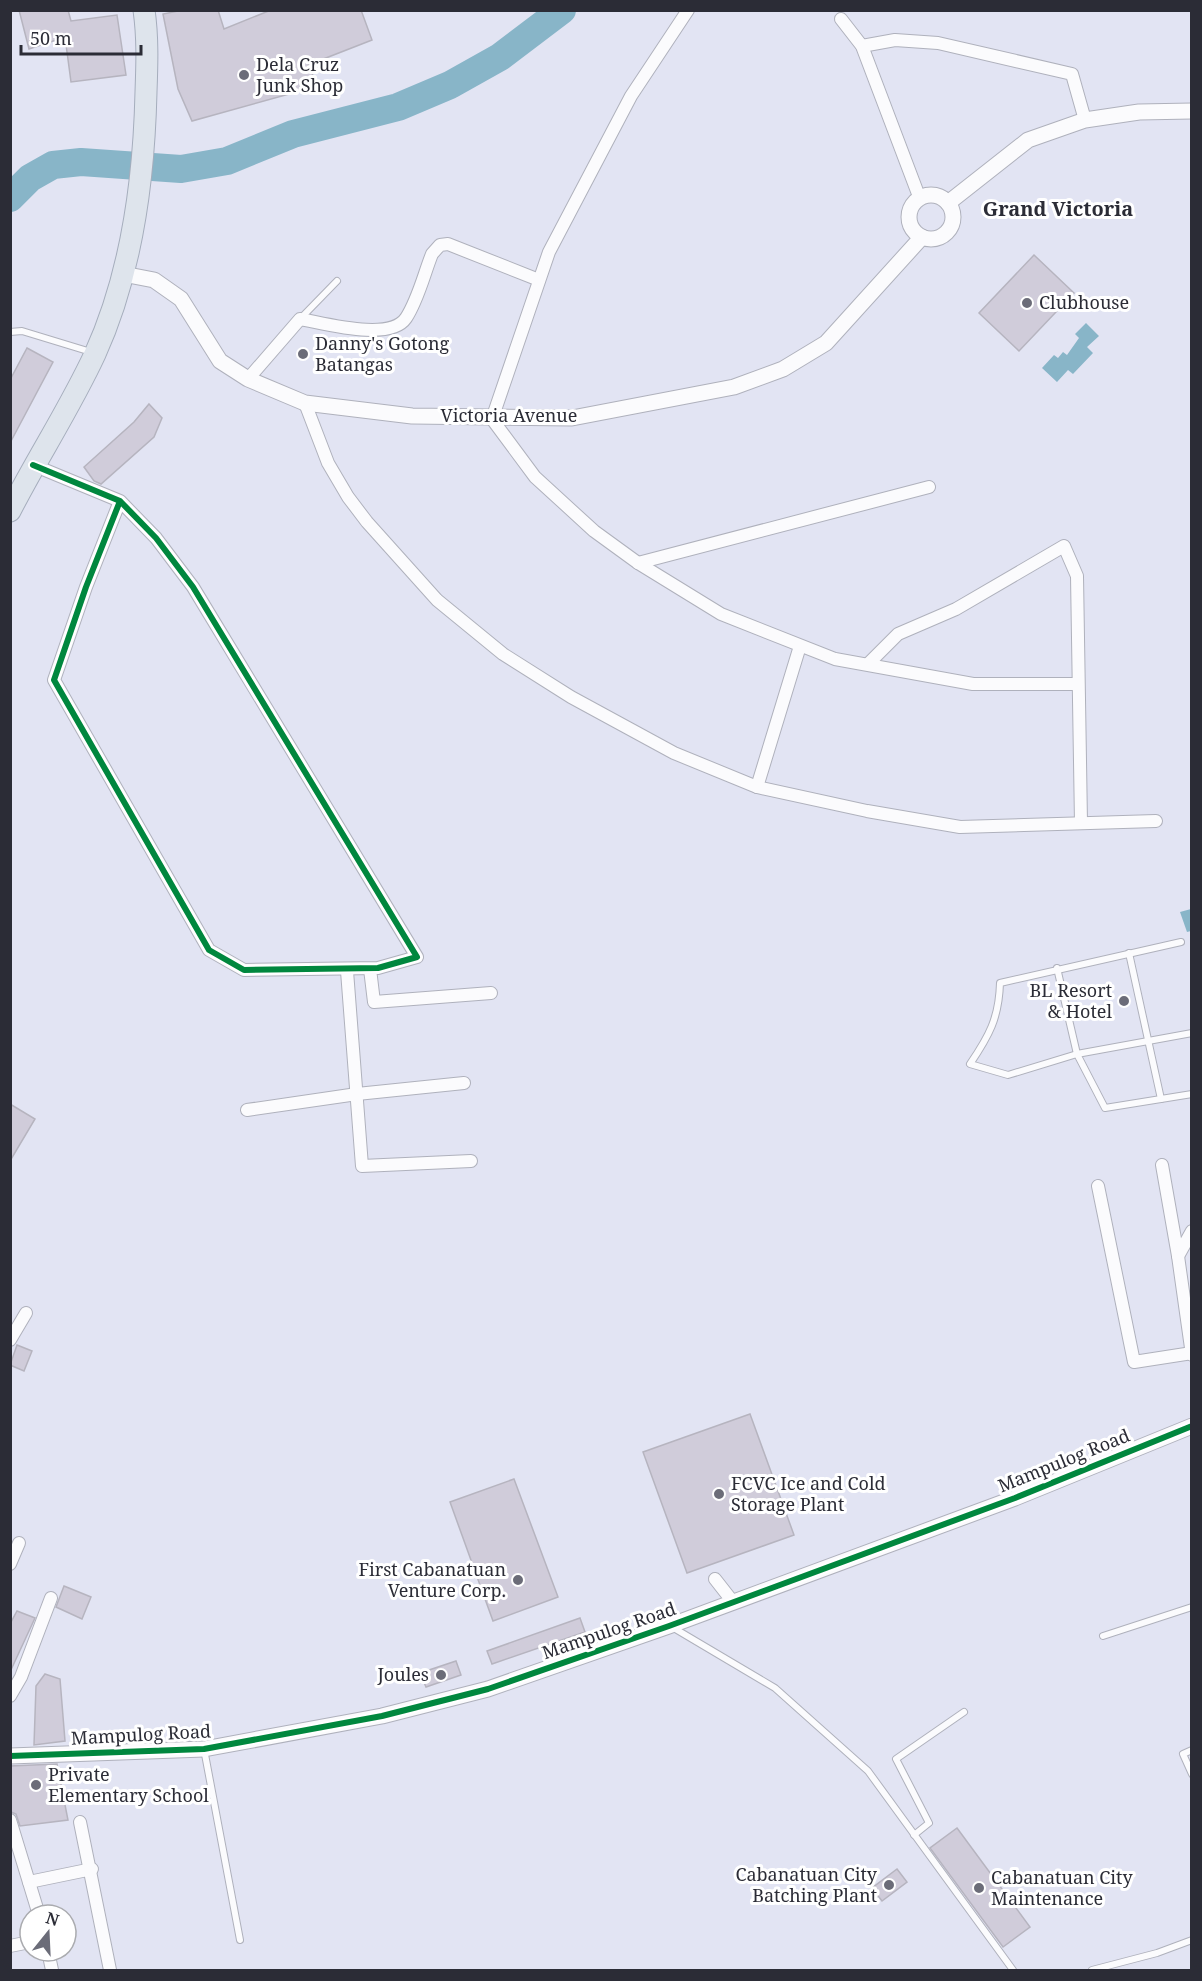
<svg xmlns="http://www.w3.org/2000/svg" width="1202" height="1981" viewBox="0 0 1202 1981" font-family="'Noto Serif',serif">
  <rect width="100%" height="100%" fill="#e2e4f3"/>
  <!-- water -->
  <g fill="#88b5c8">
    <path d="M1086,323l13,13 -12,11 6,6 -20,21 -5,-4 -11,12 -15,-14 12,-13 4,3 5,-6 4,3 12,-17 -4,-4z"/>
    <path d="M1191,909v22l-4,1 -7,-20z"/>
  </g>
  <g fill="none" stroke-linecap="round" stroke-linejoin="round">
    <!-- river -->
    <path stroke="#88b5c8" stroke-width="28" d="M10,198l20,-20 23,-13 28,-3 100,7 46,-8 66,-27 105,-27 52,-22 50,-28 62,-47"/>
  </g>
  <!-- building -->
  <g fill="#d0ccda" stroke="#b6b4bf" stroke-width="1.5">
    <path d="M19,10h49l3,11 46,-6 9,60 -55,7 -6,-45 -36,12z"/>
    <path d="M183,10h35l6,19 47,-19h90l11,30 -64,25 10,21 -126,35 -14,-32 -15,-75z"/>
    <path d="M1034,255l40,38 -55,58 -40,-38z"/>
    <path d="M27,348l26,14 -43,81v-63z"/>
    <path d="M149,404l13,14 -8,19 -53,47 -7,-3 -10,-14 50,-45z"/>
    <path d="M10,1104l25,15 -25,42z"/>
    <path d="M17,1345l15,6 -8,20 -14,-6z"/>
    <path d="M750,1414l44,121 -107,38 -44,-121z"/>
    <path d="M514,1479l44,118 -65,24 -43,-119z"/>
    <path d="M64,1586l27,11 -9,22 -26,-12z"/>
    <path d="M17,1611l18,7 -25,54v-48z"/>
    <path d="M580,1618l5,14 -93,32 -5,-13z"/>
    <path d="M456,1661l5,14 -35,12 -6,-14z"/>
    <path d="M45,1674l15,5 5,62 -31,4 2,-59z"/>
    <path d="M57,1764l11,56 -48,6 -4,-12 -5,-2 -1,-46z"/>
    <path d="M957,1828l73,99 -27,20 -73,-99z"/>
    <path d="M897,1869l10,13 -25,19 -10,-13z"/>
  </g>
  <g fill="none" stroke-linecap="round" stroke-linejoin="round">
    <!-- service casing -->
    <g stroke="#afb1bc" stroke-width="8">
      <g id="service">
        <path d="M300,319l37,-38"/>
        <path d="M10,332l12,-1 69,21"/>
        <path d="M1181,942l-181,41c-1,35 -11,53 -30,81l38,11 69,-21 115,-21"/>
        <path d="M1129,953l32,146"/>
        <path d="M1057,968l20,86 28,54 87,-14"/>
        <path d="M672,1627l103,61 93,83 145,199"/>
        <path d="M1103,1636l89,-29"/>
        <path d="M204,1749l36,191"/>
        <path d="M1192,1750l-9,4 9,20"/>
        <path d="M914,1835l15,-12 -33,-64 68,-47"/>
        <path d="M1092,1970l65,-17 35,-13"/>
      </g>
    </g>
    <!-- minor casing -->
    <g stroke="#afb1bc" stroke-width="14">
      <g id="minor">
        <path d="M688,10l-57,86 -82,156 -57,167 43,58 59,54 44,32 83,51 114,45 138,25h105"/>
        <path d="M841,19l21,27 58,153"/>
        <path d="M862,46l33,-6 43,3 134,31 13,46"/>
        <path d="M248,379l52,-60c24,4 90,23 106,-1 12,-18 18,-44 26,-64l8,-9 8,-1 91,36"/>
        <path d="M305,403l23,60 20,34 19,25 70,78 66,54 68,43 103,56 83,34 110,24 93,16 196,-6"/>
        <path d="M33,465l87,36 36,37 37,49 224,370 -39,11 -134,2 -35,-20 -155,-270 32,-93 34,-86"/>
        <path d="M638,563l291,-76"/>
        <path d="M869,663l29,-29 58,-25 108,-63 13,30 4,247"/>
        <path d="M757,787l43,-141"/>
        <path d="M370,969l4,33 117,-9"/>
        <path d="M347,971l15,195 109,-5"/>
        <path d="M247,1110l110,-16 107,-11"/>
        <path d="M1162,1165l16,91 14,99"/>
        <path d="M1098,1186l36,176 58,-9"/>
        <path d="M1178,1256l14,-25"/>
        <path d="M10,1340l16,-27"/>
        <path d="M10,1564l9,-21"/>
        <path d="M715,1579l18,23"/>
        <path d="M10,1696l11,-19 30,-79"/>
        <path d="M10,1820l29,95"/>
        <path d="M80,1822l30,148"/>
        <path d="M29,1882l63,-13"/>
        <path d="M10,1946l20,-4"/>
        <path d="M48,1951l4,19"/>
      </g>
    </g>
    <!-- tertiary casing -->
    <g stroke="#afb1bc" stroke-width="17">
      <g id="tertiary">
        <circle cx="931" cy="217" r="22"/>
        <path d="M948,203l80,-63 57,-20 54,-8 53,-1"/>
        <path d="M123,274l31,6 27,19 39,62 28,18 57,24 107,13 160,2 162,-31 49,-18 43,-26 96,-106"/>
        <path d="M10,1756l194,-7 178,-33 106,-27 181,-63 346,-128 177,-72"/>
      </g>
    </g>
    <!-- trunk casing -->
    <g stroke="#a5adbc" stroke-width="23">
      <path id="trunk" d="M10,511c27,-53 60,-103 85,-157 37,-81 49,-174 51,-262 1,-27 2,-54 -2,-82"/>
    </g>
    <!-- service -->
    <use href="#service" stroke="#fbfbfd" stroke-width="6"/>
    <!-- minor -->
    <use href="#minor" stroke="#fbfbfd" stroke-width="12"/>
    <!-- tertiary -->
    <use href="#tertiary" stroke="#fbfbfd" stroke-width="15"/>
    <!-- trunk -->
    <use href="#trunk" stroke="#dee4ec" stroke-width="21"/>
    <!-- cycleway casing -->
    <g stroke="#fff" stroke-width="10">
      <g id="cycleway">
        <path d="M33,465l87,36 36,37 37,49 224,370 -39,11 -134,2 -35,-20 -155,-270 32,-93 34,-86"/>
        <path d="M10,1756l194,-7 178,-33 106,-27 181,-63 346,-128 177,-72"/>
      </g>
    </g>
    <!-- cycleway -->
    <use href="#cycleway" stroke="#00873e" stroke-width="6"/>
  </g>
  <!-- markers -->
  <g fill="#6b6c78" stroke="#fff" stroke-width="2">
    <circle cx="244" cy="75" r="6"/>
    <circle cx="1027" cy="303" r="6"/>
    <circle cx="303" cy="354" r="6"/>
    <circle cx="1124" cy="1001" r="6"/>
    <circle cx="719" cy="1494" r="6"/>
    <circle cx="518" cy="1580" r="6"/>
    <circle cx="441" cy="1675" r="6"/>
    <circle cx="36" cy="1785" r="6"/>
    <circle cx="889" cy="1885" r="6"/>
    <circle cx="979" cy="1888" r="6"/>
  </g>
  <g text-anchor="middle" stroke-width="6" stroke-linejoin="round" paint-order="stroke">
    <!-- poi labels -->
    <g font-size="18" fill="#2b2c36" stroke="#fff" text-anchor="start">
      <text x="256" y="71">Dela Cruz<tspan x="256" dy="21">Junk Shop</tspan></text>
      <text x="1039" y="309">Clubhouse</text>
      <text x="315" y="350">Danny's Gotong<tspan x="315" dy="21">Batangas</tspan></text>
      <text x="1112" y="997" text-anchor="end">BL Resort<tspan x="1112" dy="21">&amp; Hotel</tspan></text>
      <text x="731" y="1490">FCVC Ice and Cold<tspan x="731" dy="21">Storage Plant</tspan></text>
      <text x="506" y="1576" text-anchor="end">First Cabanatuan<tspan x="506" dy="21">Venture Corp.</tspan></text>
      <text x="429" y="1681" text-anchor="end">Joules</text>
      <text x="48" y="1781">Private<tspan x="48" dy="21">Elementary School</tspan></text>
      <text x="877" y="1881" text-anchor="end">Cabanatuan City<tspan x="877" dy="21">Batching Plant</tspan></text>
      <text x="991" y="1884">Cabanatuan City<tspan x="991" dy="21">Maintenance</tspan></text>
    </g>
    <!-- street labels -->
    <g font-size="18" fill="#2b2c36" stroke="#fff">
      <text x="509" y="422">Victoria Avenue</text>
      <text transform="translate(1064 1461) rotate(-22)" y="6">Mampulog Road</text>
      <text transform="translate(609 1631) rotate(-19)" y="6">Mampulog Road</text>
      <text transform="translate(141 1735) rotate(-3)" y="6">Mampulog Road</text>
    </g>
    <!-- neighbourhood labels -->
    <g font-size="20" font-weight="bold" fill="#2b2c36" stroke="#fff">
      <text x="1058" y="216">Grand Victoria</text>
    </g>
  </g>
  <!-- border -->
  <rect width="1202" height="1981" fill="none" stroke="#2b2c36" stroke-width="24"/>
  <!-- north arrow -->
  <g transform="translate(48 1933) rotate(18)"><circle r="28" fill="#ffffff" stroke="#aaabaf" stroke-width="1.5"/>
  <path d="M0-4.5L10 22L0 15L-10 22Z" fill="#6b6c78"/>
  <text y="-9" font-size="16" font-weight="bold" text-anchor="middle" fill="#2b2c36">N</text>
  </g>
  <!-- scale -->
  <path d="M21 45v9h120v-9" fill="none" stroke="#2b2c36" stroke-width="3"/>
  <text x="30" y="45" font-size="18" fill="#2b2c36" stroke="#ffffff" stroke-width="4.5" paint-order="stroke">50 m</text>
</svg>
